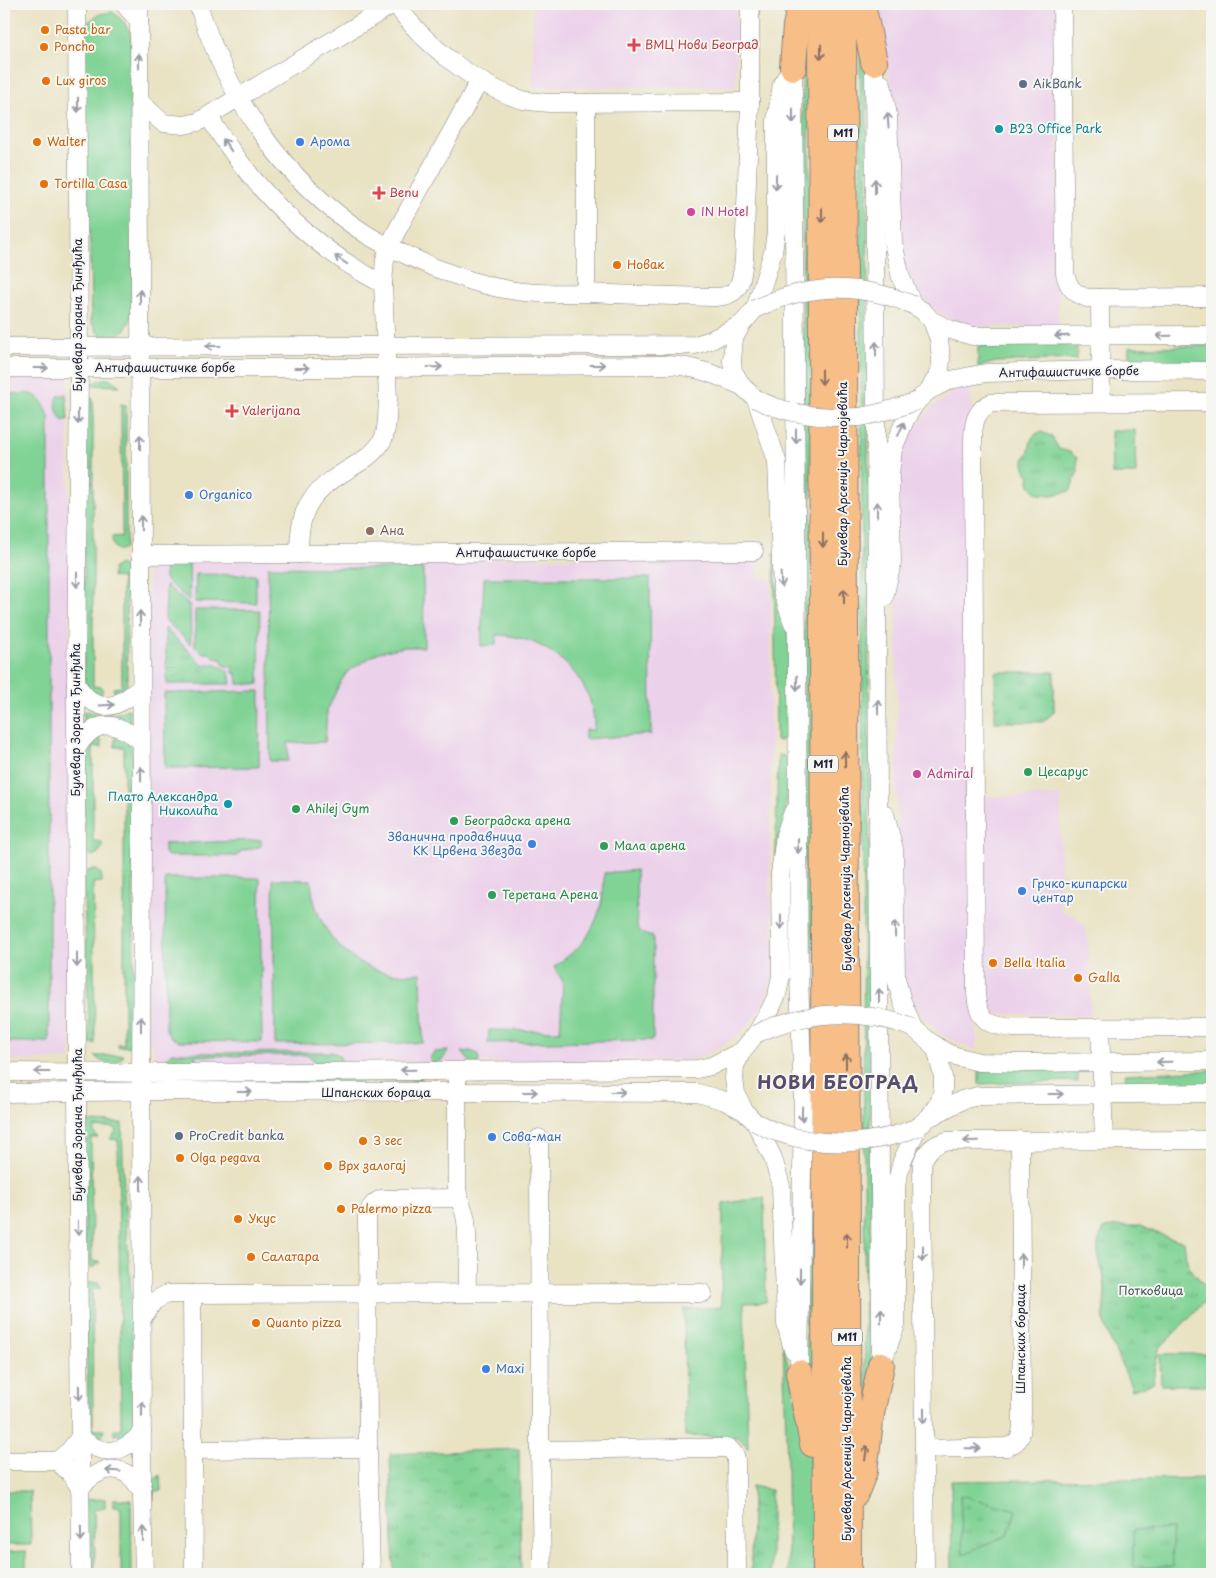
<svg xmlns="http://www.w3.org/2000/svg" width="1216" height="1578" viewBox="0 0 1216 1578" font-family="'Playpen Sans',sans-serif">
  <defs>
    <pattern id="park-tufts" width="24" height="20" patternUnits="userSpaceOnUse" patternTransform="scale(1.25)"><rect width="24" height="20" fill="#81d395"/><path d="M3 7l-1-3M5 7V3M7 7l1-3M15 17l-1-3M17 17v-4M19 17l1-3" fill="none" stroke="#6fb581"/></pattern>
  </defs>
  <rect width="100%" height="100%" fill="#f6f6f2"/>
  <filter id="ink" filterUnits="userSpaceOnUse"><feTurbulence type="fractalNoise" baseFrequency=".02" numOctaves="2"/><feDisplacementMap in="SourceGraphic" scale="10" xChannelSelector="R" yChannelSelector="G"/><feConvolveMatrix kernelMatrix="1 2 1 2 8 2 1 2 1" color-interpolation-filters="sRGB"/></filter>
  <filter id="wash" filterUnits="userSpaceOnUse"><feTurbulence type="fractalNoise" baseFrequency=".0096" numOctaves="4" result="noise"/><feDisplacementMap in="SourceGraphic" scale="20" xChannelSelector="R" yChannelSelector="G"/><feGaussianBlur stdDeviation="1.12" result="paint"/><feColorMatrix in="noise" values="0 0 0 0 0 0 0 0 0 0 0 0 0 0 0 0 0 1.4 0 .05"/><feComposite in="paint" operator="in"/></filter>
  <g filter="url(#wash)">
    <rect width="100%" height="100%" fill="#e9e3c4"/>
    <!-- built -->
    <g fill="#ecd1ea">
      <path d="M533,4h203v82l-203,1z"/>
      <path d="M873,4h185v323l-85,-1 -28,-8 -27,-24 -14,-25 -4,-14 -6,-158z"/>
      <path d="M68,374l3,685 -67,2v-686z"/>
      <path d="M971,381l6,670 -35,-15 -27,-29 -15,-45 -3,-181 -1,-288 9,-53 28,-34z"/>
      <path d="M148,558h610v20l13,1 -1,304 5,84 -6,22 -8,19 -12,17 -19,16 -21,12 -13,5 -15,3 -250,2 -31,-2 -60,2 -175,2 -9,-9 -8,-23z"/>
      <path d="M1061,796l-1,114 14,6 10,10 4,13 3,76 -105,-1 -3,-217z"/>
    </g>
    <!-- green -->
    <g fill="#81d395" stroke="#527a68">
      <path d="M112,12c10,6 15,13 19,24l3,269 -4,16 -6,10 -9,5h-10l-8,-4 -6,-10 -1,-79 -6,-65 -3,-135 5,-20 14,-9z"/>
      <path d="M809,14l6,1398 -9,-45 -4,-1296z"/>
      <path d="M860,29l7,41 4,1297 -6,50z"/>
      <path d="M1069,344l8,1v14l-81,3 -18,5v-21z"/>
      <path d="M1212,346v18h-83v-17z"/>
      <path d="M102,379h8l10,7 -30,-1z"/>
      <path d="M4,394c27,0 34,-6 45,22v626h-45z"/>
      <path d="M66,394l2,26h-6c-6,-8 -7,-15 -4,-24z"/>
      <path d="M84,395l9,4v287l9,1v6l-4,6 -10,-8 -4,-16z"/>
      <path d="M121,404l5,1v139l-2,5c-10,4 -12,-5 -12,-12l10,-1z"/>
      <path d="M1135,430l1,44h-24l-1,-43z"/>
      <path d="M774,552l3,36 10,43 2,20v82l-8,8 -5,-1z"/>
      <path d="M165,561h24l1,40 -25,-21z"/>
      <path d="M120,564l6,5 1,116 -2,8 -8,6 -4,-11 9,-1v-109l-10,-1 1,-9z"/>
      <path d="M268,567l155,2 1,78h-19l-26,5 -32,20 -8,13 -12,26 -2,31 -37,1v18h-18z"/>
      <path d="M196,574l60,1v28l-61,-1z"/>
      <path d="M484,578h166l1,156 -66,5v-9h9c3,-52 -48,-95 -97,-95l-1,10 -15,1z"/>
      <path d="M166,585l24,21 1,38 -26,-24z"/>
      <path d="M195,610h65l-1,74h-21l-1,-10 -4,-1v-6l-8,-1 -4,-7 -6,-1 -5,-5h-9l-6,-6z"/>
      <path d="M260,691l-1,76 -94,1 -1,-75z"/>
      <path d="M128,709l2,1v15l-47,2 1,-16c19,3 25,7 44,-2z"/>
      <path d="M97,735l4,4 1,8h-9v94l9,1c0,8 -2,11 -10,14l-5,-4 -3,-8v-90l2,-11z"/>
      <path d="M119,736l5,1 7,10 2,16 1,269 -4,14 -12,1v-3h6v-297h-9v-9z"/>
      <path d="M778,755l6,1 5,8 1,14 -15,99z"/>
      <path d="M261,840v6l-2,1 -18,4 -4,5h-69l-4,-3v-9z"/>
      <path d="M93,869c8,2 9,5 9,13l-9,1 2,161 -5,-1 -7,-167 1,-3z"/>
      <path d="M636,870l1,56c4,8 8,10 16,10v104l-165,3 1,-13 71,1 3,-49 -9,-15c6,-5 13,-10 19,-15 23,-20 32,-50 31,-79z"/>
      <path d="M165,878h95l2,164 -84,-1 -8,-4 -4,-7z"/>
      <path d="M273,879l38,1c2,41 28,78 68,91 14,4 28,3 42,2l2,70 -148,1z"/>
      <path d="M448,1051c-4,9 -9,12 -17,12l-1,-5 4,-6z"/>
      <path d="M470,1051l6,2 3,5 -1,6 -8,-2 -8,-10z"/>
      <path d="M332,1052l7,3 2,5 -1,3 -22,1 -10,-9 -114,1 7,9h-36l2,-7 4,-5z"/>
      <path d="M124,1055c-8,12 -20,10 -29,1z"/>
      <path d="M1078,1068v13l-99,3v-15z"/>
      <path d="M1212,1070v14l-85,1 -2,-11z"/>
      <path d="M422,1077l-1,3 -55,1 -31,5 -119,-2 31,-3z"/>
      <path d="M82,1122l40,1 2,71 7,99 3,136 -12,10 -3,-5 -5,1v-6h7l-3,-289 -8,-1 7,-9 -5,-3 -18,1v5l4,5h-7l1,123 9,1 -9,6 -6,-2z"/>
      <path d="M764,1197l2,105 -22,1 4,145 -10,-11 -53,-1 -1,-127 37,-2 2,-103z"/>
      <path d="M92,1282l6,1 3,5 -9,1 1,141h11v3l-5,6 -10,-3 -4,-152z"/>
      <path d="M783,1343l26,114 6,40v77h-27l-1,-109z"/>
      <path d="M1160,1354h46v31h-45z"/>
      <path d="M160,1475l1,16h-13v-6z"/>
      <path d="M1212,1478v96h-260l-1,-93z"/>
      <path d="M4,1491h26l1,54h-27z"/>
      <path d="M105,1499v8l-11,2 1,65h-11l-1,-74z"/>
      <path d="M113,1499l18,1 1,74h-11v-66l-8,-1z"/>
      <path d="M26,1551v23h-19l-1,-22z"/>
    </g>
    <!-- park -->
    <g fill="url(#park-tufts)" stroke="#527a68">
      <path d="M1041,432l10,4 8,13 11,3 7,6 1,13 -8,20 -18,4 -13,-1c-6,-4 -12,-10 -9,-17 -3,-5 -6,-9 -6,-15 0,-5 3,-7 5,-11 2,-9 1,-16 12,-19z"/>
      <path d="M165,628l38,37 13,-1 13,8 2,12h-64z"/>
      <path d="M995,672h59v40l-11,10h-48z"/>
      <path d="M1120,1226h20l29,12 15,3c1,6 1,14 3,20 4,13 18,20 21,33l-4,8 -45,47 -5,22v12l-22,7c-7,-22 -20,-42 -27,-64 -4,-13 1,-26 0,-39 0,-14 -8,-27 -7,-41 0,-7 3,-12 7,-18z"/>
      <path d="M519,1449l2,125h-127l-4,-120z"/>
      <path d="M752,1486l19,4v84h-20z"/>
      <path d="M960,1495l56,15 -8,25 -45,19z"/>
      <path d="M1202,1520h10v21l-9,1z"/>
      <path d="M1172,1529l1,38h-40v-37z"/>
    </g>
  </g>
  <g filter="url(#ink)">
    <g fill="none" stroke-linecap="round" stroke-linejoin="round">
      <!-- minor casing -->
      <g stroke="#868280" stroke-width="19">
        <g id="minor">
          <path d="M77,4l2,364 -3,316 1,408 4,482"/>
          <path d="M124,4l15,17"/>
          <path d="M139,4l3,837 -1,251 1,401 2,81"/>
          <path d="M198,4c29,92 85,177 168,230 20,13 45,23 67,33 24,9 47,18 72,22 28,6 55,4 83,4 43,2 86,3 128,4 25,-1 25,-16 28,-37l6,-158v-98"/>
          <path d="M396,4c26,39 82,83 127,96 9,2 18,2 27,3l200,-1"/>
          <path d="M1062,4l3,269c3,14 8,20 22,25l125,-1"/>
          <path d="M874,62l7,1303"/>
          <path d="M793,67l6,906 4,129 -4,271"/>
          <path d="M789,72l-7,12 -6,36v112l-3,20 -18,57 -13,15 -8,14 -2,23 1,10 9,15 14,13 21,62 5,130 11,32"/>
          <path d="M882,84l6,31 5,127 8,36 12,27 10,6 9,10 7,18 2,20 -1,13 -11,18 -12,11 -12,19 -12,29 -3,25 2,89 -8,35"/>
          <path d="M139,101l24,22 21,2 14,-3 195,-118"/>
          <path d="M209,117c43,70 100,129 174,167"/>
          <path d="M586,293v-190"/>
          <path d="M1100,298l1,104"/>
          <path d="M932,321l19,9 22,6 239,-1"/>
          <path d="M4,347l691,-2 16,-5 31,-16"/>
          <path d="M4,368h383l100,-2 180,-1c28,1 49,10 75,21"/>
          <path d="M930,390l20,-10 36,-7 115,-3 111,1"/>
          <path d="M1212,402l-221,1c-20,9 -18,30 -18,48l3,543c2,27 13,32 38,34l198,-1"/>
          <path d="M299,554c0,-53 15,-64 58,-90 10,-6 22,-15 27,-27 4,-12 3,-26 4,-38l-5,-115 2,-25 10,-25 85,-154"/>
          <path d="M140,555l614,-4"/>
          <path d="M76,684c22,32 39,26 65,3"/>
          <path d="M76,749c19,-31 38,-29 65,-8"/>
          <path d="M793,812l-8,23 -5,39 1,102 -4,19 -7,15 -14,24 -14,17 -7,15 -1,13 2,14 8,18 11,11 18,36 8,28 5,138 7,26"/>
          <path d="M885,814l9,35 2,129 6,23 11,27 16,13 8,11 6,25v12l-3,12 -11,16 -11,10 -16,34 -6,24v140l-11,30"/>
          <path d="M1100,1027l4,113"/>
          <path d="M932,1043l15,10 12,4 20,5 47,1 186,-2"/>
          <path d="M4,1072l165,1 528,-4 14,-3 31,-15"/>
          <path d="M457,1080v107c0,12 8,22 9,34 3,23 0,48 1,72"/>
          <path d="M4,1093l158,-2 536,2 27,8 19,10"/>
          <path d="M932,1116l30,-16 16,-4 234,-3"/>
          <path d="M539,1138l1,312 2,124"/>
          <path d="M192,1294l2,280"/>
          <path d="M143,1317l11,-16 13,-7 536,-1"/>
          <path d="M80,1437c22,20 43,18 62,-5"/>
          <path d="M924,1449l83,-2c18,-7 14,-17 15,-33l-2,-274"/>
          <path d="M193,1450l175,-2"/>
          <path d="M540,1450l134,-2h55l6,7 1,5 1,114"/>
          <path d="M4,1461h53l12,-10 11,-14"/>
          <path d="M57,1461l13,12 10,15c22,-25 47,-26 62,5"/>
          <path d="M371,1574l-3,-126 -1,-232c3,-9 6,-13 14,-17l77,-1"/>
          <path d="M925,1574l-3,-411c5,-13 11,-18 24,-22l266,-1"/>
        </g>
      </g>
      <!-- highway casing -->
      <g stroke="#868280" stroke-width="28">
        <g id="highway">
          <path d="M821,4l5,1570"/>
          <path d="M843,4l5,1570"/>
          <path d="M862,4l12,58"/>
          <path d="M793,67l3,-41 5,-22"/>
          <path d="M799,1373l14,71"/>
          <path d="M855,1494l9,-23 7,-57 10,-49"/>
        </g>
      </g>
      <!-- minor -->
      <use href="#minor" stroke="#fff" stroke-width="18"/>
      <!-- highway -->
      <use href="#highway" stroke="#f7be88" stroke-width="26"/>
      <!-- minor-bridge casing -->
      <g stroke="#868280" stroke-width="19" stroke-linecap="butt">
        <g id="minor-bridge">
          <path d="M755,309c52,-26 104,-27 158,-4"/>
          <path d="M756,399c27,14 55,18 86,18 7,0 16,1 23,-1 18,-3 35,-9 52,-15"/>
          <path d="M756,1034c49,-24 106,-26 157,-6"/>
          <path d="M755,1122c8,4 16,9 25,11 43,15 96,12 138,-6"/>
        </g>
      </g>
      <!-- minor-bridge -->
      <use href="#minor-bridge" stroke="#fff" stroke-width="18"/>
    </g>
    <!-- one-way arrows -->
    <defs><path id="oneway-shaft" d="M-6 0H5M1.5-3L5.5 0L1.5 3" fill="none" stroke-width="1.6" stroke-linecap="round" stroke-linejoin="round" transform="scale(1.25)"/></defs>
    <g stroke="#8c7062">
      <use href="#oneway-shaft" transform="translate(821 52) rotate(90)"/>
      <use href="#oneway-shaft" transform="translate(822 215) rotate(90)"/>
      <use href="#oneway-shaft" transform="translate(822 377) rotate(90)"/>
      <use href="#oneway-shaft" transform="translate(823 540) rotate(90)"/>
      <use href="#oneway-shaft" transform="translate(844 596) rotate(-90)"/>
      <use href="#oneway-shaft" transform="translate(845 759) rotate(-91)"/>
      <use href="#oneway-shaft" transform="translate(846 1061) rotate(-90)"/>
      <use href="#oneway-shaft" transform="translate(847 1240) rotate(-90)"/>
      <use href="#oneway-shaft" transform="translate(866 1453) rotate(-83)"/>
    </g>
    <g stroke="#9c9ca7">
      <use href="#oneway-shaft" transform="translate(139 61) rotate(-90)"/>
      <use href="#oneway-shaft" transform="translate(78 105) rotate(90)"/>
      <use href="#oneway-shaft" transform="translate(793 116) rotate(90)"/>
      <use href="#oneway-shaft" transform="translate(888 120) rotate(-94)"/>
      <use href="#oneway-shaft" transform="translate(227 145) rotate(-125)"/>
      <use href="#oneway-shaft" transform="translate(776 182) rotate(90)"/>
      <use href="#oneway-shaft" transform="translate(875 186) rotate(-90)"/>
      <use href="#oneway-shaft" transform="translate(341 260) rotate(-146)"/>
      <use href="#oneway-shaft" transform="translate(140 297) rotate(-90)"/>
      <use href="#oneway-shaft" transform="translate(1062 336) rotate(179)"/>
      <use href="#oneway-shaft" transform="translate(1164 336) rotate(179)"/>
      <use href="#oneway-shaft" transform="translate(213 346) rotate(180)"/>
      <use href="#oneway-shaft" transform="translate(876 349) rotate(-90)"/>
      <use href="#oneway-shaft" transform="translate(598 365)"/>
      <use href="#oneway-shaft" transform="translate(435 367) rotate(-1)"/>
      <use href="#oneway-shaft" transform="translate(41 368)"/>
      <use href="#oneway-shaft" transform="translate(302 368)"/>
      <use href="#oneway-shaft" transform="translate(78 417) rotate(90)"/>
      <use href="#oneway-shaft" transform="translate(901 429) rotate(-67)"/>
      <use href="#oneway-shaft" transform="translate(796 436) rotate(90)"/>
      <use href="#oneway-shaft" transform="translate(140 442) rotate(-90)"/>
      <use href="#oneway-shaft" transform="translate(877 509) rotate(-90)"/>
      <use href="#oneway-shaft" transform="translate(141 523) rotate(-90)"/>
      <use href="#oneway-shaft" transform="translate(77 580) rotate(90)"/>
      <use href="#oneway-shaft" transform="translate(781 580) rotate(87)"/>
      <use href="#oneway-shaft" transform="translate(140 618) rotate(-90)"/>
      <use href="#oneway-shaft" transform="translate(797 683) rotate(90)"/>
      <use href="#oneway-shaft" transform="translate(107 705) rotate(-3)"/>
      <use href="#oneway-shaft" transform="translate(878 707) rotate(-91)"/>
      <use href="#oneway-shaft" transform="translate(141 774) rotate(-91)"/>
      <use href="#oneway-shaft" transform="translate(798 846) rotate(90)"/>
      <use href="#oneway-shaft" transform="translate(781 922) rotate(89)"/>
      <use href="#oneway-shaft" transform="translate(895 929) rotate(-91)"/>
      <use href="#oneway-shaft" transform="translate(77 960) rotate(90)"/>
      <use href="#oneway-shaft" transform="translate(879 996) rotate(-90)"/>
      <use href="#oneway-shaft" transform="translate(141 1024) rotate(-90)"/>
      <use href="#oneway-shaft" transform="translate(1164 1062) rotate(179)"/>
      <use href="#oneway-shaft" transform="translate(408 1070) rotate(179)"/>
      <use href="#oneway-shaft" transform="translate(42 1072) rotate(180)"/>
      <use href="#oneway-shaft" transform="translate(245 1092)"/>
      <use href="#oneway-shaft" transform="translate(530 1092)"/>
      <use href="#oneway-shaft" transform="translate(618 1092)"/>
      <use href="#oneway-shaft" transform="translate(1056 1094)"/>
      <use href="#oneway-shaft" transform="translate(802 1114) rotate(91)"/>
      <use href="#oneway-shaft" transform="translate(971 1141) rotate(179)"/>
      <use href="#oneway-shaft" transform="translate(141 1183) rotate(-90)"/>
      <use href="#oneway-shaft" transform="translate(78 1228) rotate(89)"/>
      <use href="#oneway-shaft" transform="translate(923 1253) rotate(90)"/>
      <use href="#oneway-shaft" transform="translate(1021 1261) rotate(-90)"/>
      <use href="#oneway-shaft" transform="translate(800 1276) rotate(90)"/>
      <use href="#oneway-shaft" transform="translate(881 1316) rotate(-90)"/>
      <use href="#oneway-shaft" transform="translate(79 1393) rotate(89)"/>
      <use href="#oneway-shaft" transform="translate(142 1409) rotate(-90)"/>
      <use href="#oneway-shaft" transform="translate(924 1416) rotate(90)"/>
      <use href="#oneway-shaft" transform="translate(973 1448) rotate(-1)"/>
      <use href="#oneway-shaft" transform="translate(113 1471) rotate(-176)"/>
      <use href="#oneway-shaft" transform="translate(81 1534) rotate(89)"/>
      <use href="#oneway-shaft" transform="translate(143 1534) rotate(-91)"/>
    </g>
  </g>
  <!-- markers -->
  <g fill="#e8710a" stroke="#f6f6f2" stroke-width="2">
    <circle cx="45" cy="30" r="5"/>
    <circle cx="44" cy="47" r="5"/>
    <circle cx="46" cy="81" r="5"/>
    <circle cx="37" cy="142" r="5"/>
    <circle cx="44" cy="184" r="5"/>
    <circle cx="617" cy="265" r="5"/>
    <circle cx="993" cy="963" r="5"/>
    <circle cx="1078" cy="978" r="5"/>
    <circle cx="363" cy="1141" r="5"/>
    <circle cx="180" cy="1158" r="5"/>
    <circle cx="328" cy="1166" r="5"/>
    <circle cx="341" cy="1209" r="5"/>
    <circle cx="238" cy="1219" r="5"/>
    <circle cx="251" cy="1257" r="5"/>
    <circle cx="256" cy="1323" r="5"/>
  </g>
  <g fill="#e0444e" stroke="#f6f6f2" stroke-width="2">
    <path d="M631.5 37.5h5v5h5v5h-5v5h-5v-5h-5v-5h5z"/>
    <path d="M376.5 185.5h5v5h5v5h-5v5h-5v-5h-5v-5h5z"/>
    <path d="M229.5 403.5h5v5h5v5h-5v5h-5v-5h-5v-5h5z"/>
  </g>
  <g fill="#5c6f8a" stroke="#f6f6f2" stroke-width="2">
    <circle cx="1023" cy="84" r="5"/>
    <circle cx="179" cy="1136" r="5"/>
  </g>
  <g fill="#0f9aa8" stroke="#f6f6f2" stroke-width="2">
    <circle cx="999" cy="129" r="5"/>
    <circle cx="228" cy="804" r="5"/>
  </g>
  <g fill="#3f7fe0" stroke="#f6f6f2" stroke-width="2">
    <circle cx="300" cy="142" r="5"/>
    <circle cx="189" cy="495" r="5"/>
    <circle cx="532" cy="844" r="5"/>
    <circle cx="1022" cy="891" r="5"/>
    <circle cx="492" cy="1137" r="5"/>
    <circle cx="486" cy="1369" r="5"/>
  </g>
  <g fill="#d1479c" stroke="#f6f6f2" stroke-width="2">
    <circle cx="691" cy="212" r="5"/>
    <circle cx="917" cy="774" r="5"/>
  </g>
  <circle fill="#8d6e63" stroke="#f6f6f2" stroke-width="2" cx="370" cy="531" r="5"/>
  <g fill="#2e9e5b" stroke="#f6f6f2" stroke-width="2">
    <circle cx="1028" cy="772" r="5"/>
    <circle cx="296" cy="809" r="5"/>
    <circle cx="454" cy="821" r="5"/>
    <circle cx="604" cy="846" r="5"/>
    <circle cx="492" cy="895" r="5"/>
  </g>
  <g text-anchor="middle" stroke-width="4" stroke-linejoin="round" paint-order="stroke">
    <!-- shield labels -->
    <g fill="#f6f6f2" stroke="#626272" stroke-width="1">
      <rect x="828" y="124.5" width="30" height="17" rx="4"/>
      <rect x="808" y="755.5" width="30" height="17" rx="4"/>
      <rect x="832" y="1328.5" width="30" height="17" rx="4"/>
    </g>
    <g font-size="11" font-weight="bold" fill="#22223b">
      <text x="843" y="137">M11</text>
      <text x="823" y="768">M11</text>
      <text x="847" y="1341">M11</text>
    </g>
    <!-- food labels -->
    <g font-size="12" fill="#c56008" stroke="#f6f6f2" text-anchor="start">
      <text x="55" y="34">Pasta bar</text>
      <text x="54" y="51">Poncho</text>
      <text x="56" y="85">Lux giros</text>
      <text x="47" y="146">Walter</text>
      <text x="54" y="188">Tortilla Casa</text>
      <text x="627" y="269">Новак</text>
      <text x="1003" y="967">Bella Italia</text>
      <text x="1088" y="982">Galla</text>
      <text x="373" y="1145">3 sec</text>
      <text x="190" y="1162">Olga pegava</text>
      <text x="338" y="1170">Врх залогај</text>
      <text x="351" y="1213">Palermo pizza</text>
      <text x="248" y="1223">Укус</text>
      <text x="261" y="1261">Салатара</text>
      <text x="266" y="1327">Quanto pizza</text>
    </g>
    <!-- health labels -->
    <g font-size="12" fill="#be3a42" stroke="#f6f6f2" text-anchor="start">
      <text x="645" y="49">ВМЦ Нови Београд</text>
      <text x="389" y="197">Benu</text>
      <text x="242" y="415">Valerijana</text>
    </g>
    <!-- service labels -->
    <g font-size="12" fill="#4e5e75" stroke="#f6f6f2" text-anchor="start">
      <text x="1033" y="88">AikBank</text>
      <text x="189" y="1140">ProCredit banka</text>
    </g>
    <!-- culture labels -->
    <g font-size="12" fill="#0d838f" stroke="#f6f6f2" text-anchor="start">
      <text x="1009" y="133">B23 Office Park</text>
      <text x="218" y="801" text-anchor="end">Плато Александра<tspan x="218" dy="14">Николића</tspan></text>
    </g>
    <!-- shop labels -->
    <g font-size="12" fill="#366cbe" stroke="#f6f6f2" text-anchor="start">
      <text x="310" y="146">Арома</text>
      <text x="199" y="499">Organico</text>
      <text x="522" y="841" text-anchor="end">Званична продавница<tspan x="522" dy="14">КК Црвена Звезда</tspan></text>
      <text x="1032" y="888">Грчко-кипарски<tspan x="1032" dy="14">центар</tspan></text>
      <text x="502" y="1141">Сова-ман</text>
      <text x="496" y="1373">Maxi</text>
    </g>
    <!-- hotel labels -->
    <g font-size="12" fill="#b23c85" stroke="#f6f6f2" text-anchor="start">
      <text x="701" y="216">IN Hotel</text>
      <text x="927" y="778">Admiral</text>
    </g>
    <!-- street labels -->
    <g font-size="12" fill="#22223b" stroke="#f6f6f2">
      <text transform="translate(78 315) rotate(-90)" y="4">Булевар Зорана Ђинђића</text>
      <text x="165" y="372">Антифашистичке борбе</text>
      <text transform="translate(1069 372) rotate(-1)" y="4">Антифашистичке борбе</text>
      <text transform="translate(843 474) rotate(-90)" y="4">Булевар Арсенија Чарнојевића</text>
      <text x="526" y="557">Антифашистичке борбе</text>
      <text transform="translate(76 720) rotate(-90)" y="4">Булевар Зорана Ђинђића</text>
      <text transform="translate(846 879) rotate(-91)" y="4">Булевар Арсенија Чарнојевића</text>
      <text x="376" y="1097">Шпанских бораца</text>
      <text transform="translate(78 1125) rotate(-90)" y="4">Булевар Зорана Ђинђића</text>
      <text transform="translate(1021 1339) rotate(-90)" y="4">Шпанских бораца</text>
      <text transform="translate(847 1449) rotate(-90)" y="4">Булевар Арсенија Чарнојевића</text>
    </g>
    <!-- education labels -->
    <g font-size="12" fill="#785e54" stroke="#f6f6f2" text-anchor="start">
      <text x="380" y="535">Ана</text>
    </g>
    <!-- leisure labels -->
    <g font-size="12" fill="#27864d" stroke="#f6f6f2" text-anchor="start">
      <text x="1038" y="776">Цесарус</text>
      <text x="306" y="813">Ahilej Gym</text>
      <text x="464" y="825">Београдска арена</text>
      <text x="614" y="850">Мала арена</text>
      <text x="502" y="899">Теретана Арена</text>
    </g>
    <!-- park labels -->
    <g font-size="12" fill="#3e5756" stroke="#f6f6f2">
      <text x="1151" y="1295">Потковица</text>
    </g>
    <!-- district labels -->
    <g font-size="18" font-weight="bold" letter-spacing="1" fill="#584d6a" stroke="#f6f6f2">
      <text x="838" y="1089">НОВИ БЕОГРАД</text>
    </g>
  </g>
  <!-- margin -->
  <rect width="1216" height="1578" fill="none" stroke="#f6f6f2" stroke-width="20"/>
</svg>
